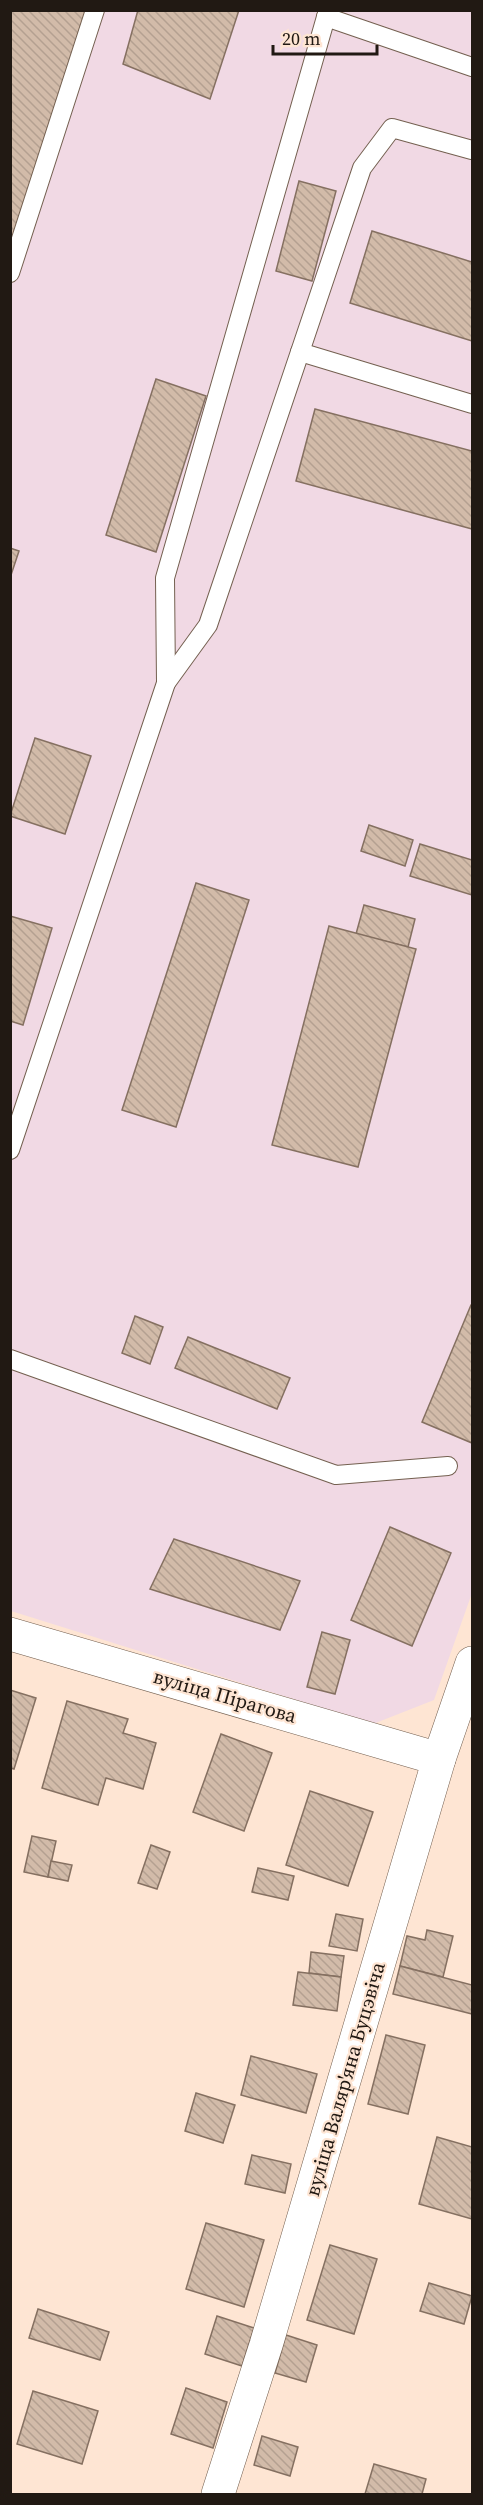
<svg xmlns="http://www.w3.org/2000/svg" width="483" height="2505" viewBox="0 0 483 2505" font-family="'Source Serif 4',serif">
  <defs>
    <pattern id="building-back-hatch" width="6" height="6" patternUnits="userSpaceOnUse" patternTransform="scale(1.5)"><rect width="6" height="6" fill="#d2bba9"/><path d="M-1 5l2 2M0 0l6 6M5-1l2 2" fill="none" stroke="#b4a091"/></pattern>
  </defs>
  <rect width="100%" height="100%" fill="#fee5d3"/>
  <!-- industrial -->
  <path fill="#f1d9e4" d="M11,11h461v1582l-38,107 -61,24 -362,-113z"/>
  <!-- building -->
  <g fill="url(#building-back-hatch)" stroke="#857061" stroke-width="1.5">
    <path d="M12,10h74l-76,246v-241z"/>
    <path d="M138,10h101l-29,89 -87,-35z"/>
    <path d="M299,181l37,10 -24,90 -36,-10z"/>
    <path d="M372,231l100,31v79l-122,-38z"/>
    <path d="M156,379l50,17 -50,156 -50,-17z"/>
    <path d="M315,409l157,42v78l-176,-48z"/>
    <path d="M10,548l9,3 -9,27z"/>
    <path d="M35,738l56,18 -26,78 -55,-18z"/>
    <path d="M369,825l44,15 -8,26 -44,-15z"/>
    <path d="M420,844l52,16v35l-62,-19z"/>
    <path d="M196,883l53,17 -73,227 -54,-17z"/>
    <path d="M364,905l51,14 -7,28 -52,-13z"/>
    <path d="M10,916l42,12 -29,97 -13,-4z"/>
    <path d="M329,926l87,23 -58,218 -86,-22z"/>
    <path d="M471,1305h1v138l-50,-21z"/>
    <path d="M135,1316l28,11 -13,37 -28,-11z"/>
    <path d="M188,1337l102,41 -13,31 -102,-41z"/>
    <path d="M390,1527l61,26 -39,93 -61,-26z"/>
    <path d="M174,1539l126,42 -20,49 -130,-41z"/>
    <path d="M322,1632l28,8 -15,54 -28,-7z"/>
    <path d="M10,1690l26,8 -22,71 -4,-1z"/>
    <path d="M67,1701l61,18 -5,14 33,10 -13,46 -37,-11 -8,27 -56,-17z"/>
    <path d="M221,1734l51,19 -28,78 -51,-19z"/>
    <path d="M310,1791l63,21 -25,74 -62,-21z"/>
    <path d="M32,1836l24,5 -8,36 -24,-5z"/>
    <path d="M151,1845l19,7 -13,37 -19,-6z"/>
    <path d="M51,1861l21,4 -4,16 -20,-4z"/>
    <path d="M258,1868l36,8 -6,24 -36,-8z"/>
    <path d="M336,1914l27,5 -6,32 -28,-5z"/>
    <path d="M427,1930l26,6 -10,41 -43,-11 7,-30 18,4z"/>
    <path d="M311,1952l33,4 -3,21 -32,-4z"/>
    <path d="M400,1966l72,19v29l-79,-20z"/>
    <path d="M298,1972l43,5 -4,34 -44,-6z"/>
    <path d="M386,2035l39,10 -17,69 -40,-10z"/>
    <path d="M251,2056l66,18 -11,39 -65,-18z"/>
    <path d="M196,2093l39,12 -12,38 -38,-12z"/>
    <path d="M437,2137l35,10v72l-53,-15z"/>
    <path d="M252,2155l39,9 -6,29 -40,-9z"/>
    <path d="M206,2223l58,17 -20,67 -58,-18z"/>
    <path d="M330,2245l47,14 -23,75 -47,-14z"/>
    <path d="M429,2283l43,13 -8,28 -44,-13z"/>
    <path d="M38,2309l71,23 -9,28 -71,-22z"/>
    <path d="M217,2316l37,12 -12,38 -37,-12z"/>
    <path d="M286,2335l31,10 -11,37 -31,-9z"/>
    <path d="M186,2388l41,14 -14,46 -42,-14z"/>
    <path d="M33,2391l65,20 -16,53 -65,-20z"/>
    <path d="M262,2436l36,11 -8,29 -36,-11z"/>
    <path d="M374,2464l52,15 -4,15h-57z"/>
  </g>
  <g fill="none" stroke-linecap="round" stroke-linejoin="round">
    <!-- lane casing -->
    <g stroke="#746050" stroke-width="20">
      <g id="lane">
        <path d="M326,17l146,50"/>
        <path d="M10,273l85,-263"/>
        <path d="M300,352l172,52"/>
        <path d="M166,683l42,-58 154,-457 30,-40 80,22"/>
        <path d="M10,1150l156,-467 -1,-105 163,-568"/>
        <path d="M10,1359l326,116 112,-9"/>
      </g>
    </g>
    <!-- street casing -->
    <g stroke="#746050" stroke-width="34">
      <path id="street" d="M218,2494l48,-149 173,-586"/>
    </g>
    <!-- secondary casing -->
    <g stroke="#746050" stroke-width="34">
      <path id="secondary" d="M10,1634l429,125 33,-96"/>
    </g>
    <!-- lane -->
    <use href="#lane" stroke="#fff" stroke-width="18"/>
    <!-- street -->
    <use href="#street" stroke="#fff" stroke-width="33"/>
    <!-- secondary -->
    <use href="#secondary" stroke="#fff" stroke-width="33"/>
  </g>
  <g text-anchor="middle" stroke-width="4.5" stroke-linejoin="round" paint-order="stroke">
    <!-- street labels -->
    <g font-size="20" fill="#211913" stroke="#fee5d3">
      <text transform="translate(225 1696) rotate(16)" y="7">вуліца Пірагова</text>
      <text transform="translate(345 2079) rotate(-74)" y="7">вуліца Валяр'яна Буцэвіча</text>
    </g>
  </g>
  <!-- border -->
  <rect width="483" height="2505" fill="none" stroke="#211913" stroke-width="24"/>
  <!-- scale -->
  <path d="M273 45v9h104v-9" fill="none" stroke="#211913" stroke-width="3"/>
  <text x="282" y="45" font-size="18" fill="#211913" stroke="#fee5d3" stroke-width="4.5" paint-order="stroke">20 m</text>
</svg>
